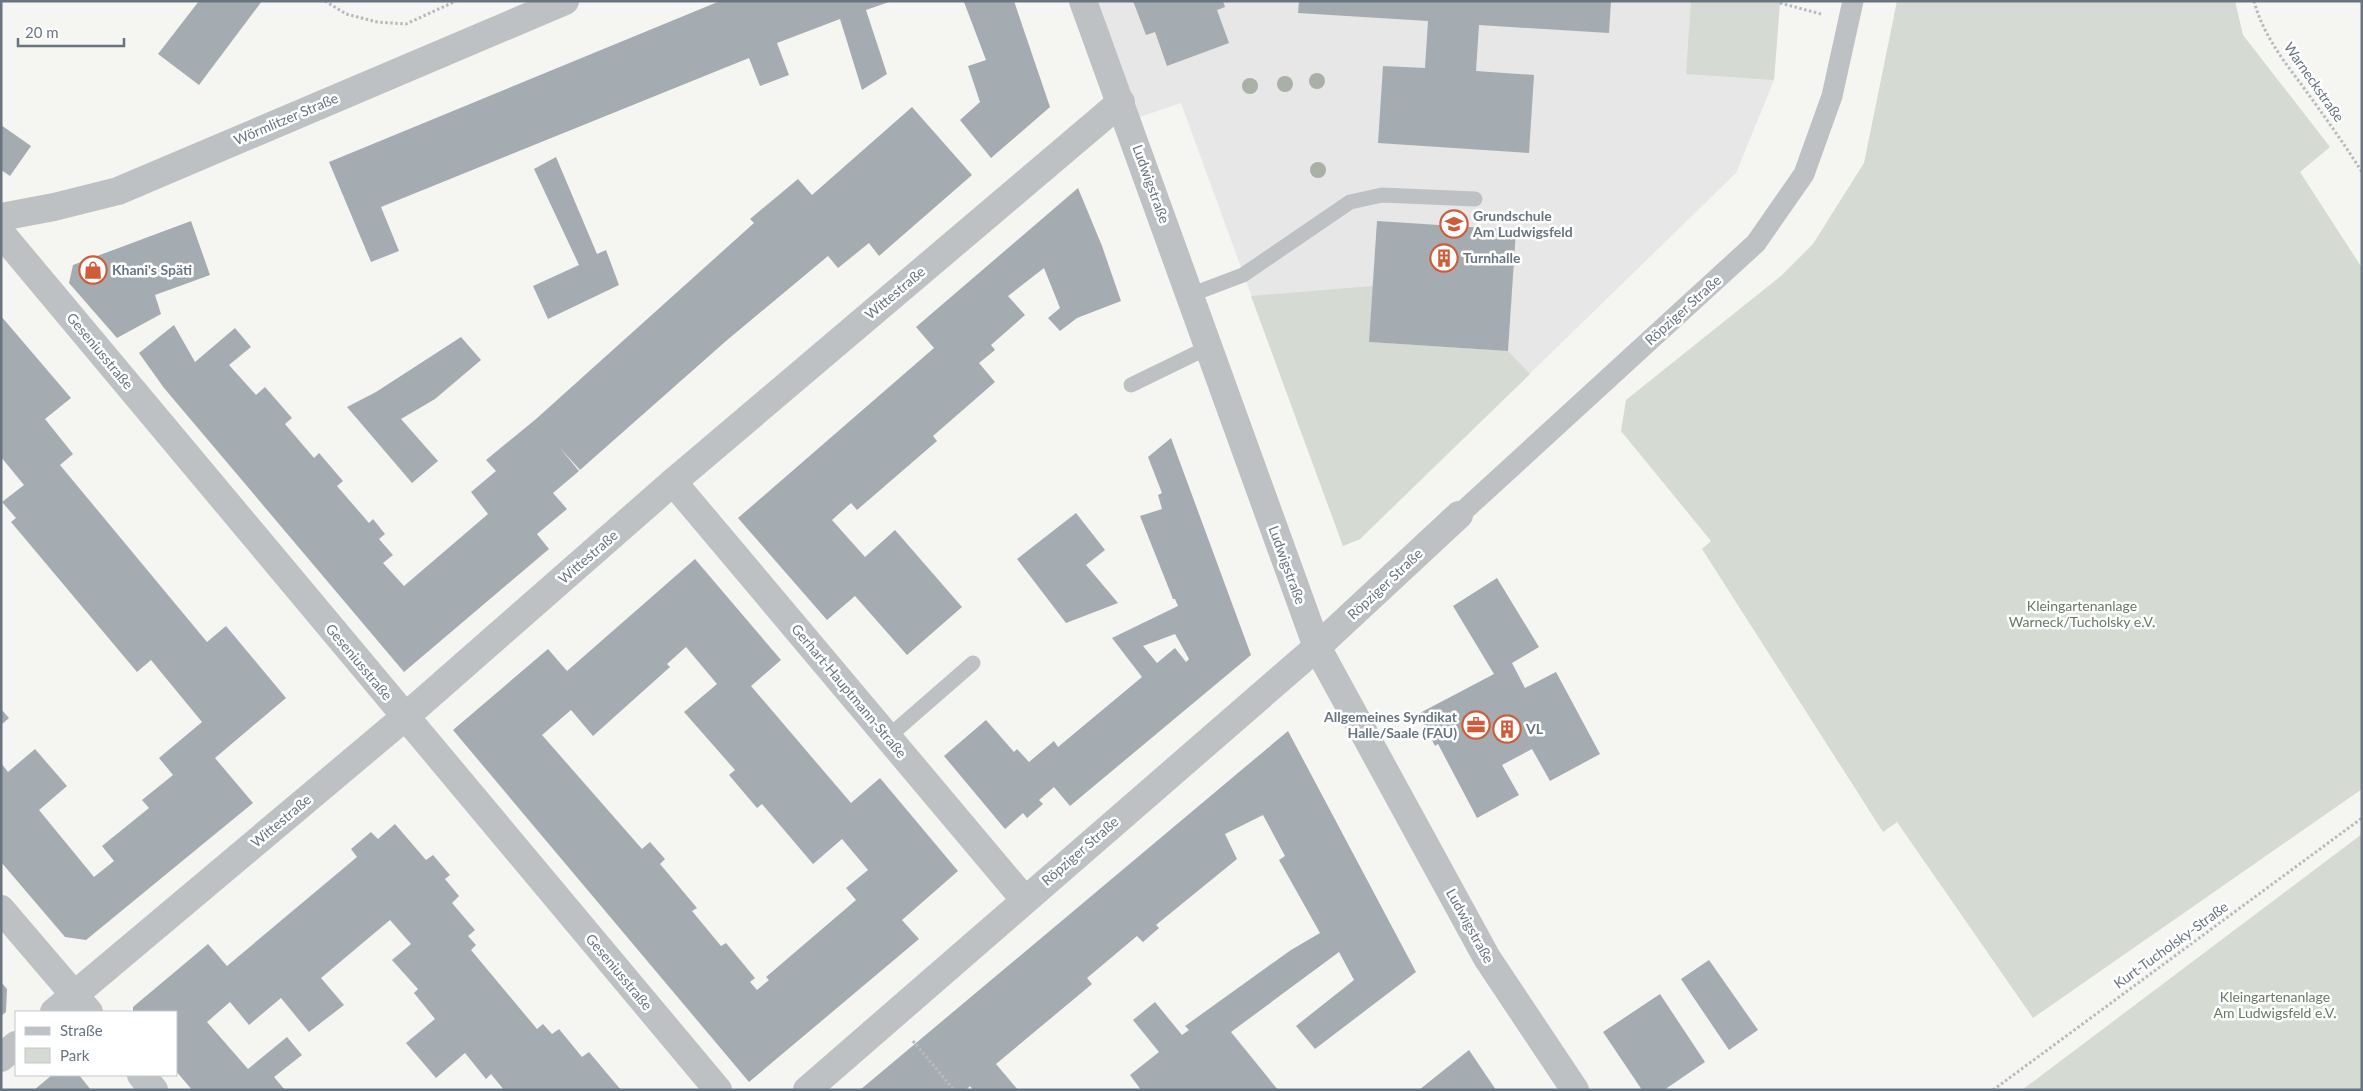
<svg xmlns="http://www.w3.org/2000/svg" width="2363" height="1091" viewBox="0 0 2363 1091" font-family="Lato,sans-serif">
  <rect width="100%" height="100%" fill="#f5f5f2"/>
  <!-- built -->
  <path fill="#e6e7e6" d="M1083,1h697l-6,79 -38,93 -376,366 -17,7 -162,-443 -53,18z"/>
  <!-- green -->
  <g fill="#d5dad2">
    <path d="M1691,1h89l-6,79 -88,-6z"/>
    <path d="M1897,1h338l8,34 87,112 -30,25 62,96v521l-329,229 -136,-196 -14,10 -181,-283 9,-8 -90,-110 5,-31 155,-124 32,-32 51,-81z"/>
    <path d="M1373,286l-4,56 139,9 22,23 -170,165 -17,7 -92,-250z"/>
    <path d="M2362,834v256h-340z"/>
  </g>
  <!-- building -->
  <g fill="#a5acb1" fill-rule="evenodd">
    <path d="M199,1h63l-63,84 -41,-31z"/>
    <path d="M720,1h172l-26,9 21,64 -25,16 -22,-71 -63,24 12,32 -29,11 -11,-28 -368,149 18,44 -28,11 -42,-100z"/>
    <path d="M1014,1l36,106 -59,51 -31,-38 20,-18 -12,-36 18,-6 -22,-58z"/>
    <path d="M1133,1h90l2,6 -8,3 12,33 -62,23 -12,-34 -9,3z"/>
    <path d="M1299,1h312l-2,32 -130,-8 -3,46 58,4 -5,78 -151,-10 5,-77 42,2 3,-47 -130,-8z"/>
    <path d="M912,107l60,68 -93,81 -10,-13 -31,25 -10,-12 -102,85 -146,129 -20,-22 19,23 -26,22 14,16 -30,25 12,15 -145,123 -240,-284 -25,-35 35,-28 21,37 40,-34 16,19 -22,18 27,30 9,-8 27,31 -7,6 29,34 5,-5 24,28 -6,5 32,37 4,-4 12,15 -6,5 14,16 -10,8 21,23 84,-72 -17,-22 25,-21 -10,-11 50,-41 218,-196 -4,-4 48,-40 14,16z"/>
    <path d="M1,125l30,21 -21,30 -9,-6z"/>
    <path d="M556,157l41,97 9,-4 13,35 -71,34 -15,-33 46,-21 -45,-96z"/>
    <path d="M1078,188l24,58 19,55 -44,17 -17,13 -12,-13 12,-10 -16,-40 -36,28 17,19 -34,30 4,5 -16,13 16,19 -62,54 4,5 -80,69 -6,-7 -19,17 33,37 30,-27 67,77 -55,48 -52,-59 -28,24 -89,-102 196,-170 -18,-21z"/>
    <path d="M191,221l19,54 -55,20 6,19 -44,24 -48,-55 4,-18z"/>
    <path d="M1377,221l139,9 -8,121 -139,-9z"/>
    <path d="M1,316l70,82 -26,21 28,35 -13,11 147,177 19,-16 60,72 -71,60 38,45 -167,137 -21,-3 -64,-75v-99l7,9 27,-23 32,37 -28,24 55,67 20,-16 -12,-15 47,-38 -7,-8 31,-25 -14,-17 43,-36 -51,-62 -14,12 -126,-150 5,-4 -14,-16 22,-17 -23,-28z"/>
    <path d="M461,337l20,23 -46,39 -34,20 37,42 -26,22 -65,-76 29,-15z"/>
    <path d="M1171,438l80,217 -181,151 -16,-19 -15,13 4,4 -16,14 -4,-5 -18,16 -61,-73 42,-36 28,32 3,-3 12,13 25,-21 4,6 84,-70 -30,-39 66,-32 -3,-7h-2l-33,-83 22,-7 -4,-14 4,-2 -14,-36zM1175,634l14,25 -3,3 -11,-14 -18,15 -14,-17z"/>
    <path d="M1076,513l29,37 -19,15 32,38 -52,20 -49,-64z"/>
    <path d="M695,559l86,101 -30,26 100,117 29,-25 78,93 -56,49 17,19 -170,143 -296,-352 95,-81 19,22zM686,647l31,37 -33,28 51,58 -6,5 28,33 5,-4 51,60 29,-25 26,31 -22,18 10,12 -90,77 3,3 -12,10 -7,-8 5,-4 -29,-35 -5,3 -29,-35 5,-3 -37,-44 5,-5 -15,-17 -8,7 -100,-114 29,-25 22,26 77,-69 -3,-3z"/>
    <path d="M1497,578l42,69 -27,16 13,25 31,-16 44,82 -50,27 -18,-32 -30,16 17,30 -42,23 -39,-74 -3,2 -17,-32 76,-40 -41,-68z"/>
    <path d="M1,709l8,9 -8,7z"/>
    <path d="M1288,731l128,241 -101,77 -19,-23 58,-46 -15,-28 -108,80 47,58h-137l-11,-15 29,-23 -26,-32 22,-18 27,33 7,-5 -4,-4 106,-76 29,-17 -41,-73 6,-4 -22,-41 -38,19 12,25 -81,66 3,3 -16,14 -6,-6 -50,42 5,6 -96,80 22,26h-45l-3,-4 -4,4h-106z"/>
    <path d="M395,824l31,36 7,-5 17,20 -5,4 14,17 -7,7 23,27 -7,6 8,9 -5,5 66,79 6,-5 9,10 7,-5 23,28 7,-5 32,38h-117l-13,-16 -5,5 -21,-26 -29,25 -30,-35 29,-24 -21,-26 4,-4 -26,-29 19,-16 -21,-24 -69,58 23,27 -35,27 -28,-34 -32,27 -19,-23 -23,20 41,47 39,-32 15,18 -28,22 11,13h-93l-16,-19v-59h-43v-5l75,-63 19,22 130,-109 -6,-8 20,-17 7,7z"/>
    <path d="M1709,960l49,70 -29,20 -48,-71z"/>
    <path d="M1,982l6,7 -1,23 -5,4z"/>
    <path d="M1660,994l45,68 -41,28h-22l-39,-58z"/>
    <path d="M1469,1050l27,40h-77z"/>
    <path d="M52,1075h27l12,15h-57z"/>
  </g>
  <g fill="none" stroke-linecap="round" stroke-linejoin="round">
    <!-- path -->
    <g stroke="#b7babc" stroke-width="3" stroke-dasharray="2.5 2.5" stroke-linecap="butt">
      <path d="M325,1l21,13 31,8 29,2 50,-23"/>
      <path d="M2254,1c8,31 28,58 47,83 21,29 42,58 61,88"/>
      <path d="M1780,3l41,11"/>
      <path d="M913,1041l41,49"/>
      <path d="M1993,1090l369,-272"/>
    </g>
    <!-- service -->
    <g stroke="#bdc1c4" stroke-width="15">
      <path d="M1190,295l53,-20 107,-73 32,-7 93,4"/>
      <path d="M1131,385l78,-38"/>
      <path d="M888,737l85,-74"/>
    </g>
    <!-- pedestrian -->
    <path stroke="#bdc1c4" stroke-width="21" d="M1459,515l297,-272 48,-69 28,-78 21,-95"/>
    <!-- minor -->
    <g stroke="#bdc1c4" stroke-width="28">
      <path d="M1083,1l234,646 170,311 88,132"/>
      <path d="M1,233l717,857"/>
      <path d="M673,482l351,417"/>
      <path d="M1,909l88,103"/>
      <path d="M54,1012l351,-295 268,-235 448,-380"/>
      <path d="M1,1058l15,-13"/>
      <path d="M141,1075l13,15"/>
      <path d="M807,1090l510,-443 142,-132"/>
    </g>
    <!-- tertiary -->
    <path stroke="#bdc1c4" stroke-width="28" d="M1,217l53,-10 64,-16 447,-190"/>
  </g>
  <!-- trees -->
  <g fill="#a9b0a5">
    <circle cx="1317" cy="81" r="8"/>
    <circle cx="1285" cy="84" r="8"/>
    <circle cx="1250" cy="86" r="8"/>
    <circle cx="1318" cy="170" r="8"/>
  </g>
  <!-- icons -->
  <defs>
    <g id="school-ring" transform="scale(1.4375)"><circle r="9.5" fill="#fff" stroke="#cf5b39" stroke-width="1.5"/><path d="M0-5L7-2L0 1L-7-2ZM-4 1L0 2.5L4 1V4Q0 6-4 4Z" fill="#cf5b39"/></g>
    <g id="building-ring" transform="scale(1.4375)"><circle r="9.5" fill="#fff" stroke="#cf5b39" stroke-width="1.5"/><path d="M-4-6H4V6H1V3H-1V6H-4ZM-2.5-4.3h1.7v1.8h-1.7ZM.8-4.3h1.7v1.8H.8ZM-2.5-1h1.7V.8h-1.7ZM.8-1h1.7V.8H.8Z" fill="#cf5b39"/></g>
    <g id="shop-ring" transform="scale(1.4375)"><circle r="9.5" fill="#fff" stroke="#cf5b39" stroke-width="1.5"/><path d="M-5-2.5h2.3a2.7 3.5 0 0 1 5.4 0H5L5.5 6h-11ZM-1.5-2.5h3a1.5 2.3 0 0 0-3 0Z" fill="#cf5b39"/></g>
    <g id="office-ring" transform="scale(1.4375)"><circle r="9.5" fill="#fff" stroke="#cf5b39" stroke-width="1.5"/><path d="M-6-3h4V-5.5h4V-3h4V5H-6ZM-1-4.5V-3h2v-1.5ZM-6 0V1H6V0Z" fill="#cf5b39"/></g>
  </defs>
  <g fill-rule="evenodd">
    <use href="#school-ring" x="1454" y="224"/>
    <use href="#building-ring" x="1444" y="258"/>
    <use href="#shop-ring" x="93" y="270"/>
    <use href="#office-ring" x="1476" y="725"/>
    <use href="#building-ring" x="1507" y="729"/>
  </g>
  <g text-anchor="middle" stroke-width="5" stroke-linejoin="round" paint-order="stroke">
    <!-- street labels -->
    <g font-size="14" fill="#687580" stroke="#fff">
      <text transform="translate(2314 82) rotate(55)" y="5">Warneckstraße</text>
      <text transform="translate(286 119) rotate(-23)" y="5">Wörmlitzer Straße</text>
      <text transform="translate(1151 184) rotate(70)" y="5">Ludwigstraße</text>
      <text transform="translate(895 293) rotate(-40)" y="5">Wittestraße</text>
      <text transform="translate(1683 310) rotate(-42)" y="5">Röpziger Straße</text>
      <text transform="translate(100 351) rotate(50)" y="5">Geseniusstraße</text>
      <text transform="translate(588 557) rotate(-41)" y="5">Wittestraße</text>
      <text transform="translate(1287 565) rotate(70)" y="5">Ludwigstraße</text>
      <text transform="translate(1385 584) rotate(-43)" y="5">Röpziger Straße</text>
      <text transform="translate(359 662) rotate(50)" y="5">Geseniusstraße</text>
      <text transform="translate(849 691) rotate(50)" y="5">Gerhart-Hauptmann-Straße</text>
      <text transform="translate(281 821) rotate(-40)" y="5">Wittestraße</text>
      <text transform="translate(1080 851) rotate(-41)" y="5">Röpziger Straße</text>
      <text transform="translate(1470 926) rotate(61)" y="5">Ludwigstraße</text>
      <text transform="translate(2171 945) rotate(-36)" y="5">Kurt-Tucholsky-Straße</text>
      <text transform="translate(619 972) rotate(50)" y="5">Geseniusstraße</text>
    </g>
    <!-- poi labels -->
    <g font-size="14" font-weight="bold" fill="#687580" stroke="#fff" text-anchor="start">
      <text x="1473" y="221">Grundschule<tspan x="1473" dy="16">Am Ludwigsfeld</tspan></text>
      <text x="1463" y="263">Turnhalle</text>
      <text x="112" y="275">Khani's Späti</text>
      <text x="1457" y="722" text-anchor="end">Allgemeines Syndikat<tspan x="1457" dy="16">Halle/Saale (FAU)</tspan></text>
      <text x="1526" y="734">VL</text>
    </g>
    <!-- park labels -->
    <g font-size="14" fill="#6a7866" stroke="#fff">
      <text x="2082" y="611">Kleingartenanlage<tspan x="2082" dy="16">Warneck/Tucholsky e.V.</tspan></text>
      <text x="2275" y="1002">Kleingartenanlage<tspan x="2275" dy="16">Am Ludwigsfeld e.V.</tspan></text>
    </g>
  </g>
  <!-- border -->
  <rect width="2363" height="1091" fill="none" stroke="#687580" stroke-width="5"/>
  <!-- legend -->
  <rect x="15" y="1011" width="162" height="65" fill="#ffffff" stroke="#c3c8cc"/>
  <rect x="25" y="1027" width="25" height="8" fill="#bdc1c4" stroke="#c3c8cc"/>
  <text x="60" y="1036" font-size="15" fill="#687580">Straße</text>
  <rect x="25" y="1048" width="25" height="15" fill="#d5dad2" stroke="#c3c8cc"/>
  <text x="60" y="1061" font-size="15" fill="#687580">Park</text>
  <!-- scale -->
  <path d="M18 38v8h106v-8" fill="none" stroke="#687580" stroke-width="2.5"/>
  <text x="25" y="38" font-size="15" fill="#687580" stroke="#ffffff" stroke-width="4" paint-order="stroke">20 m</text>
</svg>
